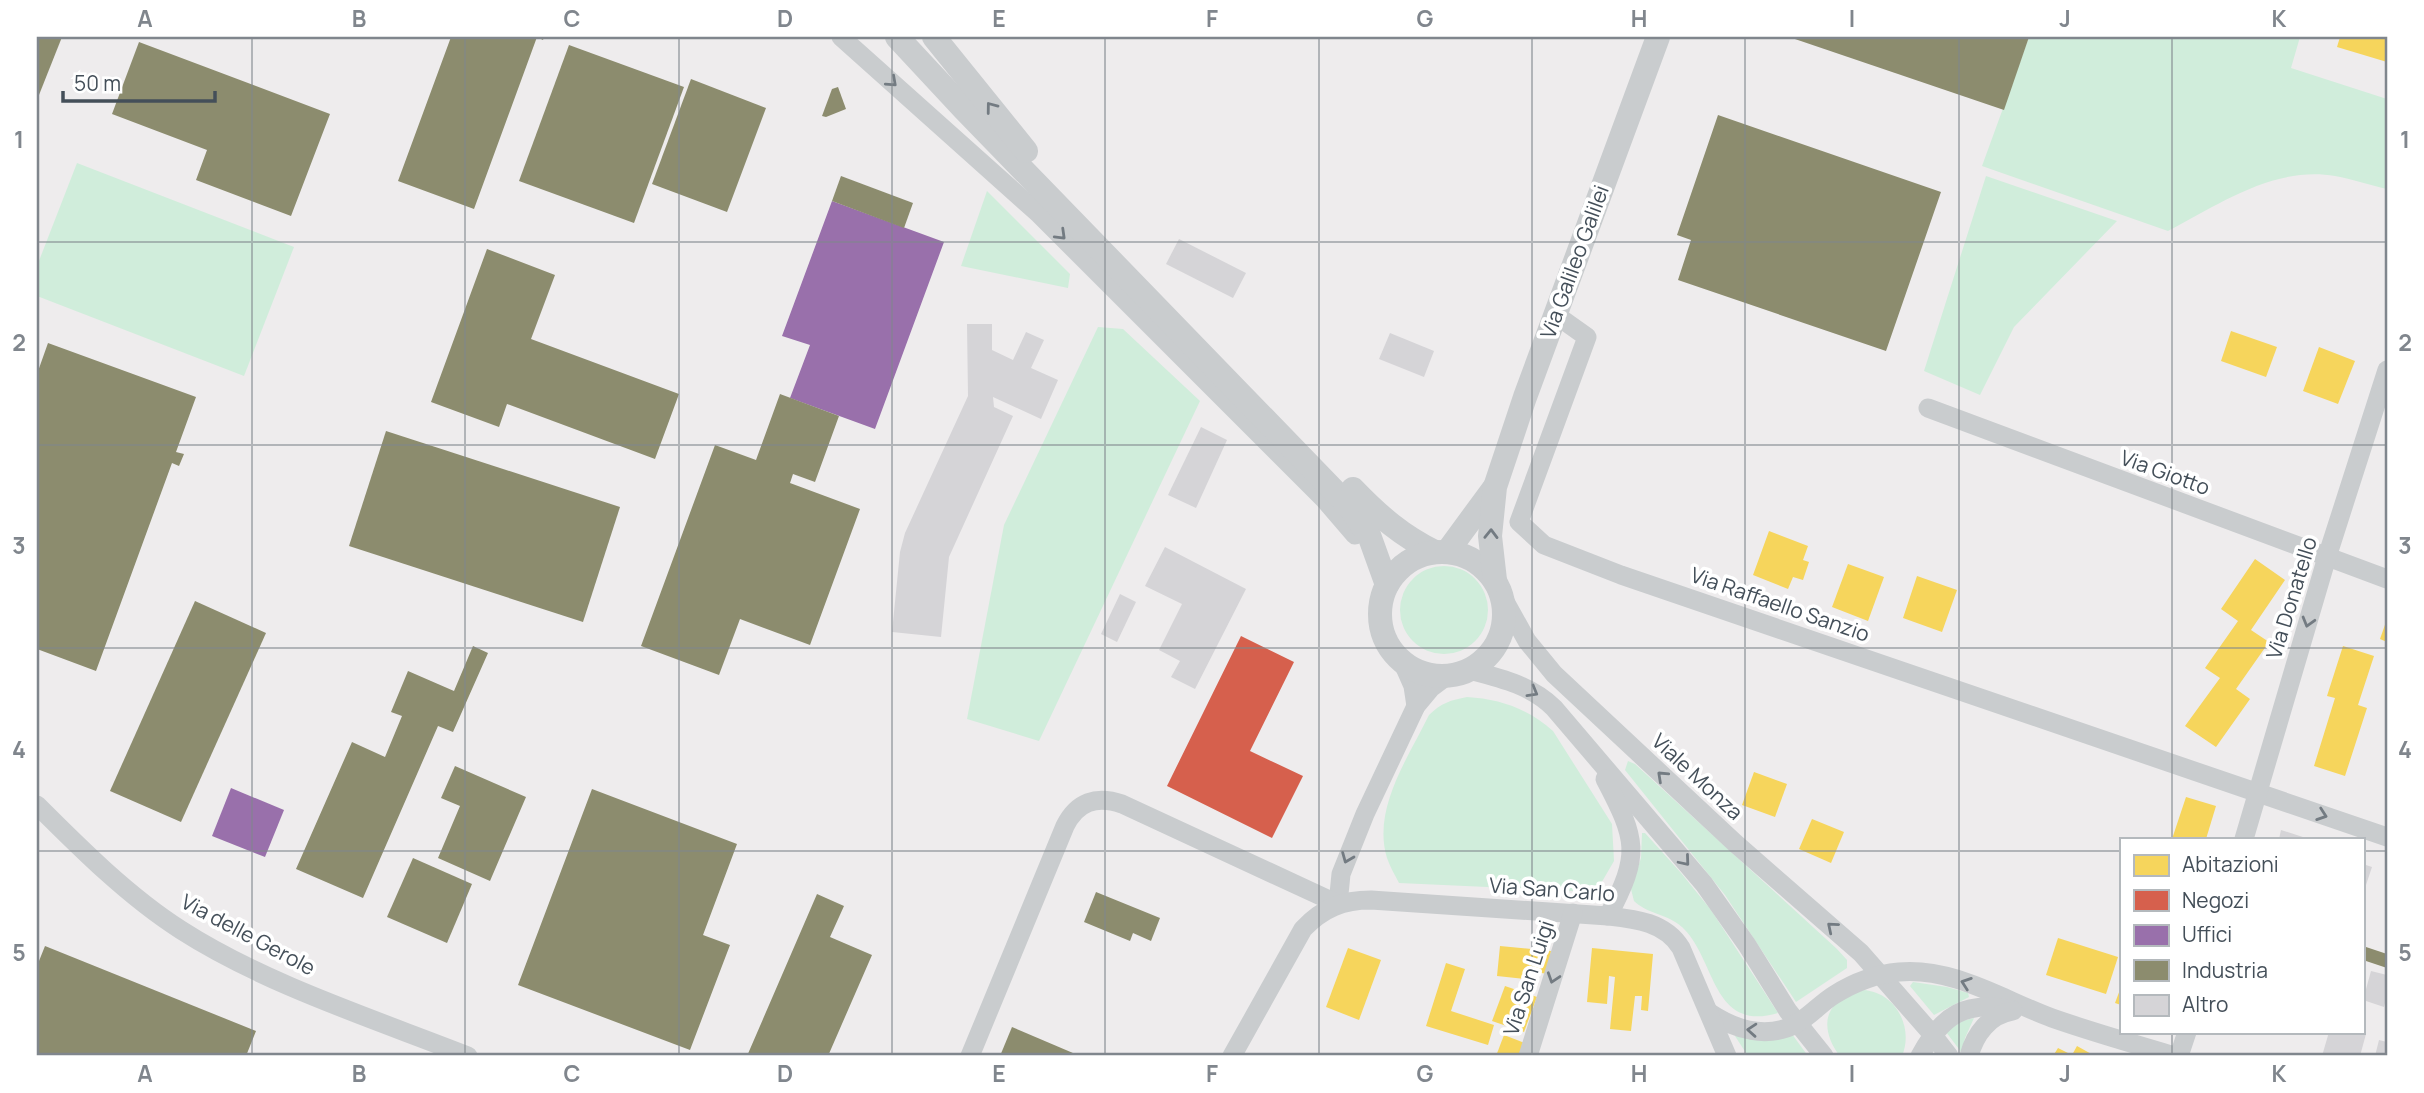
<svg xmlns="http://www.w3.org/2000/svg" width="2424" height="1093" viewBox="0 0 2424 1093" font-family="Manrope,sans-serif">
  <rect width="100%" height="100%" fill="#eeeced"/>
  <!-- green -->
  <g fill="#d0eddb">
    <path d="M2029,37h271l-9,31 96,31v90c-17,-4 -35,-10 -52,-13 -62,-10 -115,28 -167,55l-186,-65z"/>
    <path d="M77,163l217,84 -50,129 -207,-80v-30z"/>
    <path d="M1986,176l131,45 -103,106 -34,68 -56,-24z"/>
    <path d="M987,191l83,83 -2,14 -107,-22z"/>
    <path d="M1098,327l25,2 77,72 -161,340 -72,-22 37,-194z"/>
    <circle cx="1444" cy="610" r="44"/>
    <path d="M1467,697c33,2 62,12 86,34l59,93 2,37 -18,31 -197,-9c-4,-8 -9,-16 -12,-25 -15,-49 21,-100 42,-143 12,-12 22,-15 38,-18z"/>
    <path d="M1628,761l7,3 202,185 10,11v8l-51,34 -71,-107 -100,-125z"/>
    <path d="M1642,833h3l36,40 30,37 67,103c-67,20 -62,-55 -96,-86 -14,-13 -35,-13 -48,-26l-3,-12 10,-31z"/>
    <path d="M1913,982l34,5 21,6 1,4 -35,18 -24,-29z"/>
    <path d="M1863,990c33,2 51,38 39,66h-62c-12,-14 -20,-39 -3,-53 7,-5 18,-9 26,-13z"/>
    <path d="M1974,1018l-9,20 -3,15 -16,-21 16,-11z"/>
    <path d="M1789,1030l19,26h-60l-13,-20z"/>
  </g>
  <!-- homes -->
  <g fill="#f6d55c">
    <path d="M2340,37h47v25l-50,-15z"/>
    <path d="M2231,331l46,16 -11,30 -45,-16z"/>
    <path d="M2319,347l36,14 -17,43 -35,-13z"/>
    <path d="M1769,531l39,15 -5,14 6,2 -6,18 -10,-3 -5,12 -35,-14z"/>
    <path d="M2255,559l30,21 -34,50 18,12 -33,47 14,10 -34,48 -31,-21 35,-48 -15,-10 33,-47 -17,-12z"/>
    <path d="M1848,564l36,13 -16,44 -36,-14z"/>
    <path d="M1917,576l40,14 -15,42 -39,-14z"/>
    <path d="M2387,619v23l-7,-3z"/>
    <path d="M2343,646l31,10 -16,49 9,3 -22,68 -31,-10 21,-68 -8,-2z"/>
    <path d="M1754,772l33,12 -12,33 -33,-12z"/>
    <path d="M2186,797l30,9 -10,33h-34z"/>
    <path d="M1812,819l32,13 -13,31 -32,-14z"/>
    <path d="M2058,938l60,19 -12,37 -60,-19z"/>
    <path d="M1500,946l51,5 -2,23 -24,-3v8l-28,-3z"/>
    <path d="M1348,948l33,12 -22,60 -33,-13z"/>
    <path d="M1592,948l61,6 -5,57 -7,-1 1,-14h-7l-4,35 -21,-2 5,-52 -6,-1 -2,28 -20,-2z"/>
    <path d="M1446,963l19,6 -14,42 43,14 -6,20 -62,-19z"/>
    <path d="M1505,986l32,11 -13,35 -32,-11z"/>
    <path d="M2121,987v18l-6,-2z"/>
    <path d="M1504,1035l23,9 -4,12h-27z"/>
    <path d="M2077,1046l18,10h-42l5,-8 14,7z"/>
  </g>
  <!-- shops -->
  <path fill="#d6604d" d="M1241,636l53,26 -44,89 53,25 -31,62 -105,-52z"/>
  <!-- offices -->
  <g fill="#9970ab">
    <path d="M832,201l112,41 -69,187 -85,-31 20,-53 -28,-9z"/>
    <path d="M231,788l53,22 -19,47 -53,-21z"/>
  </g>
  <!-- industry -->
  <g fill="#8c8c6e">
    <path d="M37,37h25l-25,63z"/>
    <path d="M451,37h93l-1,3 -6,-3 -63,172 -76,-28z"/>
    <path d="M1789,37h240l-25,73z"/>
    <path d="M139,42l191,72 -39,102 -95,-36 11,-30 -95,-36z"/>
    <path d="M569,45l115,42 -50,136 -115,-42z"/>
    <path d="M691,79l75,29 -39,104 -75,-28z"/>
    <path d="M838,87l8,22 -20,8 -4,-1 10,-27z"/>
    <path d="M1718,115l223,77 -55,159 -208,-71 13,-40 -14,-5z"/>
    <path d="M841,176l72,27 -9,25 -72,-27z"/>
    <path d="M487,249l68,26 -24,64 148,55 -24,65 -148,-55 -8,23 -68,-25z"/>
    <path d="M48,343l148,54 -20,55 8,2 -5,12 -7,-3 -76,208 -59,-22v-275z"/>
    <path d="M780,394l59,22 -24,66 -22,-8 -3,9 70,26 -50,136 -70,-26 -21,56 -78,-29 74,-201 41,15z"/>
    <path d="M386,431l234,76 -37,115 -234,-76z"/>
    <path d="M195,601l71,32 -85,189 -71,-31z"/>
    <path d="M473,646l15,7 -35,79 -15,-6 -75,172 -67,-29 56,-127 33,15 17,-41 -11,-4 17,-41 46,20z"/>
    <path d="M455,766l71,31 -36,84 -52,-23 22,-52 -19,-8z"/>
    <path d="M592,789l145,55 -34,91 27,10 -40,105 -172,-65z"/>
    <path d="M413,858l59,26 -25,59 -60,-26z"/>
    <path d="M1096,892l64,26 -9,23 -18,-8 -3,8 -46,-19z"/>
    <path d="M817,894l27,12 -14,31 42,18 -44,101h-81z"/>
    <path d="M45,946l211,85 -10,25h-209v-90z"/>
    <path d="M2363,946l24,8v14l-24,-8z"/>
    <path d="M1012,1027l68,29h-80z"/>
  </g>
  <!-- building -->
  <g fill="#d5d4d7">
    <path d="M1179,239l67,34 -13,25 -67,-34z"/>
    <path d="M967,324h25v26l21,10 13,-28 18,8 -13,28 27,12 -17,39 -48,-22 1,10 19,9 -64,141 -8,80 -49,-5 8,-80 5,-19 63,-137z"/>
    <path d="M1390,333l44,18 -10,26 -45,-18z"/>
    <path d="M1201,427l26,13 -31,68 -28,-13z"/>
    <path d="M1165,547l81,42 -51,100 -24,-12 9,-16 -21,-11 23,-46 -37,-18z"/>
    <path d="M1120,594l16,8 -19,40 -16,-8z"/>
    <path d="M2281,830l28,9h-30z"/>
    <path d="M2363,864l9,3 -9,27z"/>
    <path d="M2371,971l16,4v20l-3,12 -21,-7z"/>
    <path d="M2329,1032h29l8,2 -6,22h-38z"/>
    <path d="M2379,1040l8,2v14h-12z"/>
  </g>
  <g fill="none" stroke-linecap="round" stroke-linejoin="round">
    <!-- minor -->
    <g stroke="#c9ccce" stroke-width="19">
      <path d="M841,37l198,177 285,285 31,36"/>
      <path d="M1556,315l31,22 -68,185 25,23 77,30 766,262"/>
      <path d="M1928,408l459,171"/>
      <path d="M1502,596l25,45 27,33 181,169 126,110 71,81 17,22"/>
      <path d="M1402,661l11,25 3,20"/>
      <path d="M1469,670c31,8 62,15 85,38l150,176 43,61 41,66 36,45"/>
      <path d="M1605,779c32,61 36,75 3,137"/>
      <path d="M37,805c44,44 91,91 144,125 84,54 193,89 287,126"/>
      <path d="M2244,839l83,-282 60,-187"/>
      <path d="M1338,904l3,-30 24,-60 51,-108 15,-18 16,-12"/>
      <path d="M1710,1013c26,17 57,26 86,11 14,-8 25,-21 38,-29 19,-12 43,-21 65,-23 54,-5 104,28 153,46 40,14 82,26 123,38"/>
      <path d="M970,1056l95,-230c12,-24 31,-31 57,-22l216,100"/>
      <path d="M1232,1056l71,-127c20,-21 40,-29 68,-29l237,16c27,3 57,6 73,32l46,108"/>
      <path d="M1528,1056l45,-143"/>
      <path d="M1920,1056c22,-41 45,-56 93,-46"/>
      <path d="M1969,1056c6,-22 20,-41 44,-45"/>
      <path d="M2179,1056l8,-24"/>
    </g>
    <!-- tertiary -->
    <g stroke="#c9ccce" stroke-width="24">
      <path d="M897,37l67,72 383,395 22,31 18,50"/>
      <path d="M934,37l92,114"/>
      <path d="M1353,489c26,27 49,47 82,63"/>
      <circle cx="1442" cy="614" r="62"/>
      <path d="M1447,552l47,-64"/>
      <path d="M1495,580l-5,-44 5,-49 30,-90 133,-360"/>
    </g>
  </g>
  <!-- one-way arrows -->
  <defs><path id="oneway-chevron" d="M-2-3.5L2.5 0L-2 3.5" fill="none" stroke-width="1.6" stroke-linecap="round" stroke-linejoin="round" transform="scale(1.75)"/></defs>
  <g stroke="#737b82">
    <use href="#oneway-chevron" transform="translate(892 82) rotate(42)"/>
    <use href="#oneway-chevron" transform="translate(991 107) rotate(-127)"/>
    <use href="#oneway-chevron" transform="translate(1061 235) rotate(44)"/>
    <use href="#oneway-chevron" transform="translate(1491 534) rotate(-89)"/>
    <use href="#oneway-chevron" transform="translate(2308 622) rotate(106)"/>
    <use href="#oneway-chevron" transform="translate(1533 692) rotate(30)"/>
    <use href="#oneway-chevron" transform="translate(1662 776) rotate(-137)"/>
    <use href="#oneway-chevron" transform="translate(2322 815) rotate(19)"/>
    <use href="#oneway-chevron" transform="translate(1347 858) rotate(112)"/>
    <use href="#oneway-chevron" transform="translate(1685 861) rotate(50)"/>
    <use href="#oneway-chevron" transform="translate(1832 927) rotate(-140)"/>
    <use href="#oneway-chevron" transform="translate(1553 978) rotate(108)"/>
    <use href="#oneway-chevron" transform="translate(1966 983) rotate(-161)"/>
    <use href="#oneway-chevron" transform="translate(1752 1030) rotate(-176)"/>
  </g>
  <!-- grid -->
  <path fill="none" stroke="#80868d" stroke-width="2" stroke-opacity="0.55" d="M252,37v1019M465,37v1019M679,37v1019M892,37v1019M1105,37v1019M1319,37v1019M1532,37v1019M1745,37v1019M1959,37v1019M2172,37v802M37,242h2350M37,445h2350M37,648h2350M37,851h2084M2363,851h24M2172,1032v24"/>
  <g text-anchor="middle" stroke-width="7" stroke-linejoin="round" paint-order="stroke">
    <!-- street labels -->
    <g font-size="21" fill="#444f59" stroke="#fff">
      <text transform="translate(1575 262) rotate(-70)" y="7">Via Galileo Galilei</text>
      <text transform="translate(2165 473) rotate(20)" y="7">Via Giotto</text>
      <text transform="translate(2292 598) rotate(-73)" y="7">Via Donatello</text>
      <text transform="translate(1780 605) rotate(19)" y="7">Via Raffaello Sanzio</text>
      <text transform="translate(1697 777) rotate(43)" y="7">Viale Monza</text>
      <text transform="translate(1552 890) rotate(4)" y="7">Via San Carlo</text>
      <text transform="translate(248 935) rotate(28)" y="7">Via delle Gerole</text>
      <text transform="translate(1529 978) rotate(-72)" y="7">Via San Luigi</text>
    </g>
  </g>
  <!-- border -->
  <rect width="2424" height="1093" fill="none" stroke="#ffffff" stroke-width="77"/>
  <!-- legend -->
  <rect x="2120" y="838" width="245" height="196" fill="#ffffff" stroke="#b4b9bd" stroke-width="2"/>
  <rect x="2134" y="855" width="35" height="21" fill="#f6d55c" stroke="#b4b9bd" stroke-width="2"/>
  <text x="2182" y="872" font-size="21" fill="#444f59">Abitazioni</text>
  <rect x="2134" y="890" width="35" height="21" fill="#d6604d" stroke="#b4b9bd" stroke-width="2"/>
  <text x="2182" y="908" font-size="21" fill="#444f59">Negozi</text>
  <rect x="2134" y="925" width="35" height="21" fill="#9970ab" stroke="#b4b9bd" stroke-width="2"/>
  <text x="2182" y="942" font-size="21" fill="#444f59">Uffici</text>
  <rect x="2134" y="960" width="35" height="21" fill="#8c8c6e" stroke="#b4b9bd" stroke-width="2"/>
  <text x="2182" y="978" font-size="21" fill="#444f59">Industria</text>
  <rect x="2134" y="995" width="35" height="21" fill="#d5d4d7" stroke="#b4b9bd" stroke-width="2"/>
  <text x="2182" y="1012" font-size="21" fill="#444f59">Altro</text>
  <!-- scale -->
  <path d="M63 91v10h152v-10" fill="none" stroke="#444f59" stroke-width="3.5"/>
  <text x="74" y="91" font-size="21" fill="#444f59" stroke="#ffffff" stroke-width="5" paint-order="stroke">50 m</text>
  <rect x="38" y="38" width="2348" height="1016" fill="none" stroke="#80868d" stroke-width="2.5"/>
  <g font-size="23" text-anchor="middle" font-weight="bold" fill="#80868d">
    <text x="145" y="27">A</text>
    <text x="359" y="27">B</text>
    <text x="572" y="27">C</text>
    <text x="785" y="27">D</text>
    <text x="999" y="27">E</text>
    <text x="1212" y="27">F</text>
    <text x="1425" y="27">G</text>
    <text x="1639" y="27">H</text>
    <text x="1852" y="27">I</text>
    <text x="2065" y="27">J</text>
    <text x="2279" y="27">K</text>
    <text x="19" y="148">1</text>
    <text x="2405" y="148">1</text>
    <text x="19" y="351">2</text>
    <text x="2405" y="351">2</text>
    <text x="19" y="554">3</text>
    <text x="2405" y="554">3</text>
    <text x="19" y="758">4</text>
    <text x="2405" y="758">4</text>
    <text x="19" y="961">5</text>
    <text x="2405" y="961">5</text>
    <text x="145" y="1082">A</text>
    <text x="359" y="1082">B</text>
    <text x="572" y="1082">C</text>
    <text x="785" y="1082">D</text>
    <text x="999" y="1082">E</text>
    <text x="1212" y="1082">F</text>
    <text x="1425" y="1082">G</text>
    <text x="1639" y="1082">H</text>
    <text x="1852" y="1082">I</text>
    <text x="2065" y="1082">J</text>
    <text x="2279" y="1082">K</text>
  </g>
</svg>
